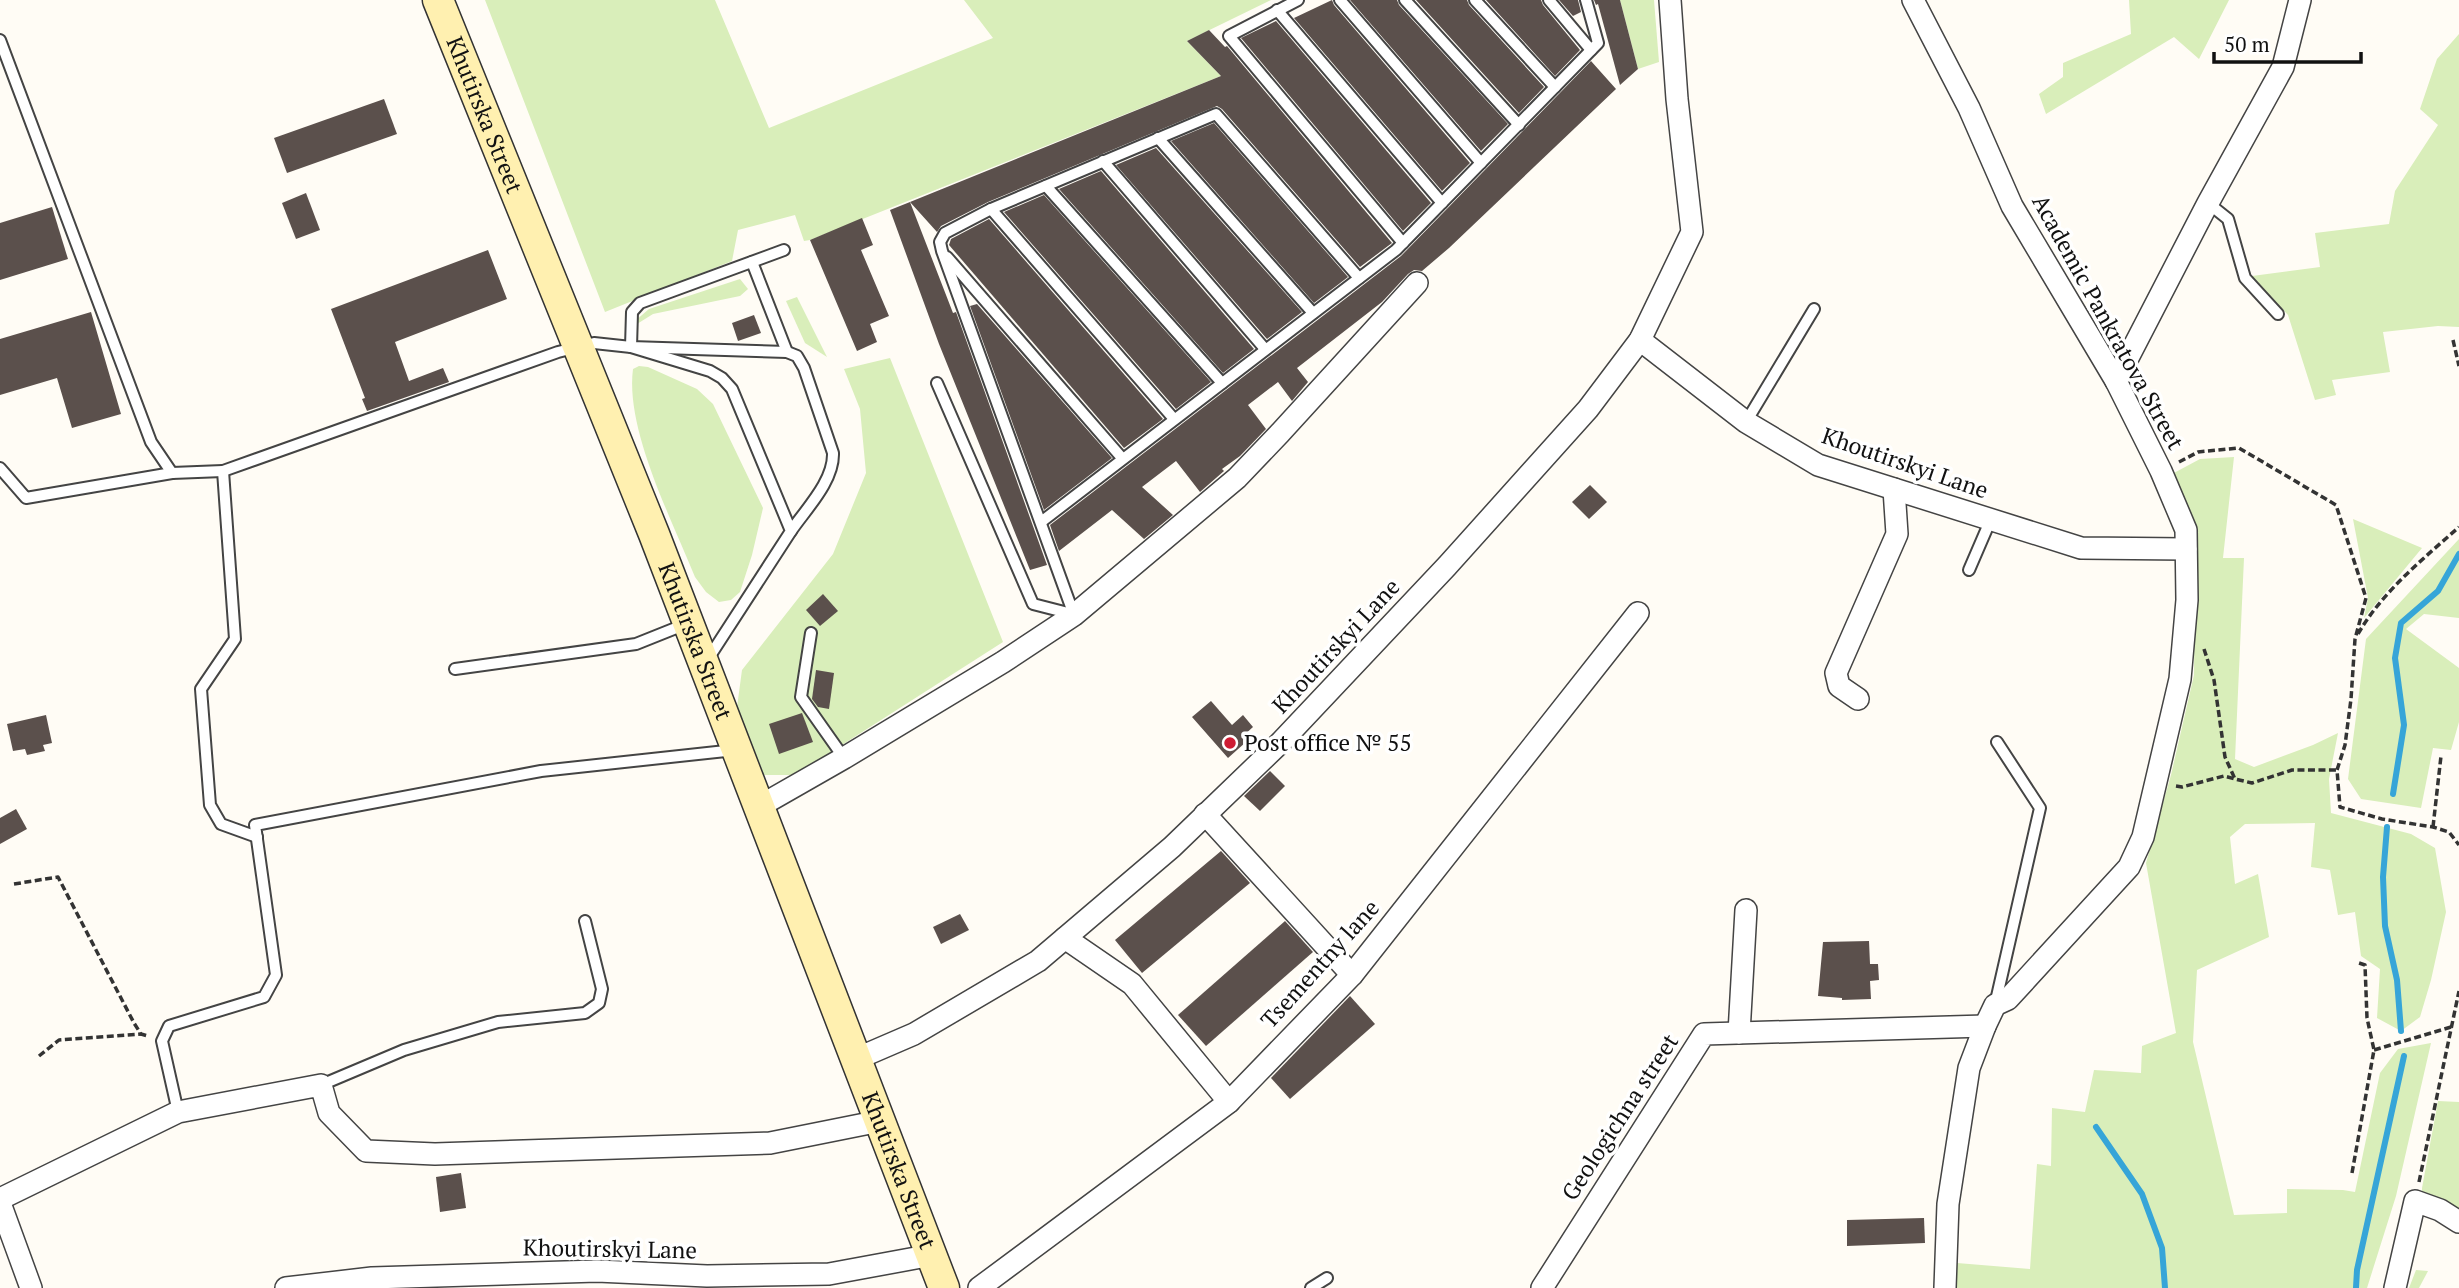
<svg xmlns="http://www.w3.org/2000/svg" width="2459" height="1288" viewBox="0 0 2459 1288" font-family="'PT Serif',serif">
  <rect width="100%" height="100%" fill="#fffcf5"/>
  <!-- green -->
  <g fill="#d9eeba">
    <path d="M485,0h230l54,128 224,-90 -29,-38h307l-84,41 34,35 -411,164 -6,1 -9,-26 -57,15 -6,31 -127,51z"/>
    <path d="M1620,0h34l5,62 -21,7z"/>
    <path d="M2129,0h100l-30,59 -25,-22 -128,77 -7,-20 24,-17v-14l68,-29z"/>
    <path d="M2459,34v293l-21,-1 -55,6 7,40 -58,8 4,15 -21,5 -27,-85 -36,-39 68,-9 -5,-34 74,-9 6,-33 43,-66 -18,-16 17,-50z"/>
    <path d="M740,279l8,10 -8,7 -87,18 -16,10 -2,-3 14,-12z"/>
    <path d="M797,297l30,60 -22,-14 -19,-42z"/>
    <path d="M890,358l113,284 -208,133h-31l-27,-68 5,-37 91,-116 33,-81 -6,-64 -16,-40z"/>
    <path d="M639,366l9,1 49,22 16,15 50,104 -11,47 -12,37 -9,8 -12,2 -13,-10 -11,-15c-23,-57 -70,-148 -62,-208z"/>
    <path d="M2234,457l-11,101h21l-9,201 19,8 59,-22 25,-12 -9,46 2,34 80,21 24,14 11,64 -15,68 -11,37 -19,14 -24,-13 3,-49 -19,-13 -6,-44 -17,3 -8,-45 -19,-3 4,-44 -70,1 -15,13 5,47 23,-10 11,63 -72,33 -4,72 41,173 53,-2v-24l56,1 12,2 25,-119 18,-24 33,-6 -35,153 -29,92h-412l2,-25 73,6 7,-105 14,2 1,-58 33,4 9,-42 47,3 1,-27 34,-13 -30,-170 25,-88 23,-100 1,-120 -5,-43 -18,-38 28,-15z"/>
    <path d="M2353,519l69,29 -58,70 4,-20z"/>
    <path d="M2459,539v79l-35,-4 -18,15 53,39v54l-8,28 -18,-2 -12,60 -60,-9 -13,-20 18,-140z"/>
    <path d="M2438,1101l21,1v109l-37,-15v-8z"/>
    <path d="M2416,1270l12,1 -9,17h-10z"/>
  </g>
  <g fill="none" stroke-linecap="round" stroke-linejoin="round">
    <!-- stream -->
    <g stroke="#36a5d8" stroke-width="6">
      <path d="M2393,794l11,-69 -9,-67 6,-35 37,-32 21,-37"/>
      <path d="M2387,827l-4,50 2,49 12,54 4,51"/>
      <path d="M2096,1127l46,67 20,54 3,40"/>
      <path d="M2356,1288l1,-18 47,-214"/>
    </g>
  </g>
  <!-- building -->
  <g fill="#5b504c">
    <path d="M1332,0l2,5 136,158 -28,28 -148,-173z"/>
    <path d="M1350,0h47l2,5 109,119 -27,27z"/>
    <path d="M1416,0h51l2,5 75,82 -25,26z"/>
    <path d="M1486,0h55l2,5 37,45 -25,26z"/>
    <path d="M1559,0h19l3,12 -8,4z"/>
    <path d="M1594,0h26l18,69 -18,16 -22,-81 -2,1z"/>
    <path d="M1276,21l155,182 -28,28 -162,-193z"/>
    <path d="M1209,30l16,17 2,-1 165,197 -32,24 -138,-158 -5,-3 -229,96 -47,24 -4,6 -27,-30 311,-126 -34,-35z"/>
    <path d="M1591,61l25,28 -167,159 -27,23 -8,-1 -6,4 -26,28 -85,66 11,14 -16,19 -14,-19 -30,23 18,24 -26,27 -18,13 2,2 -24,21 -24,-31 -34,26 31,28 -29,24 -32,-29 -53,41 -9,-26 351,-269z"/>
    <path d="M384,99l13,35 -110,39 -13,-35z"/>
    <path d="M1214,123l134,154 -34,26 -143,-162z"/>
    <path d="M1156,148l146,164 -35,27 -151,-174z"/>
    <path d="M1101,171l153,178 -31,24 -164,-184z"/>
    <path d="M306,193l14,37 -24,9 -14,-36z"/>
    <path d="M1044,195l167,187 -35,27 -172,-197z"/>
    <path d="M910,202l43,111 3,-1 91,253 -17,5 -91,-226 -49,-134z"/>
    <path d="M52,207l16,52 -68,21v-57z"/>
    <path d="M862,218l11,27 -12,5 28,66 -19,8 7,18 -20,9 -47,-111z"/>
    <path d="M989,219l174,200 -39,29 -175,-203 2,-6z"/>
    <path d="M488,250l19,49 -112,43 14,39 34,-13 6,14 -82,29 -5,-12 3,-1 -34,-89z"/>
    <path d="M977,304l135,154 -68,52 -74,-204z"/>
    <path d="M91,312l30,102 -49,14 -15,-50 -57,17v-56z"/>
    <path d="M754,315l7,18 -23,8 -6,-18z"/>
    <path d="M1590,485l17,17 -18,17 -17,-17z"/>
    <path d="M823,594l15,17 -18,15 -14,-16z"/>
    <path d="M816,670l18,3 -5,36 -11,-2 -6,-8z"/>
    <path d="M1211,701l21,24 11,-10 10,12 -11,10 4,5 -18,16 -36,-41z"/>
    <path d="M802,713l11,29 -34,12 -10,-30z"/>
    <path d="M46,715l6,28 -9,2 2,6 -18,4 -2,-6 -12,2 -6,-27z"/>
    <path d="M1270,771l15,15 -25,25 -16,-15z"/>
    <path d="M16,809l11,20 -27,15v-26z"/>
    <path d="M1221,851l29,32 -108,90 -27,-33z"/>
    <path d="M960,914l9,16 -28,14 -8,-17z"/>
    <path d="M1285,921l28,31 -107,94 -28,-31z"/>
    <path d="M1869,941l1,23h8l1,16 -9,1 1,18 -29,1v-2l-24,-2 5,-54z"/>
    <path d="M1350,996l25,28 -85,75 -19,-21z"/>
    <path d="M461,1173l5,35 -26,4 -4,-35z"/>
    <path d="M1924,1218l1,25 -78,3v-26z"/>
  </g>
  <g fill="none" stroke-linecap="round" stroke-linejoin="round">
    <!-- service casing -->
    <g stroke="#444" stroke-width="14">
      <g id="service">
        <path d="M1298,0l-69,36 174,207"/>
        <path d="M1340,0l141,163"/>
        <path d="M1405,0l114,125"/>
        <path d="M1475,0l80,87"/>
        <path d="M1549,0l42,50"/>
        <path d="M1277,10l165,193"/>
        <path d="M0,40l151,402 21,31"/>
        <path d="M1158,138l155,175"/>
        <path d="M1103,161l162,188"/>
        <path d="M1046,186l176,197"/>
        <path d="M2208,203l20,16 17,59 33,36"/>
        <path d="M991,209l183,210"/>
        <path d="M784,250l-144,53 -8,9 -1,35 156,5 10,4 7,12 29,85c1,28 -27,56 -42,78"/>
        <path d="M947,257l175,201"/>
        <path d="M752,262l35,90"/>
        <path d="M937,383l96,221 39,10"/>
        <path d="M1746,422l68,-113"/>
        <path d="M0,468l26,30 146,-25 51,-2"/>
        <path d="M1041,522l355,-272 202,-207 -12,-43"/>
        <path d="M1969,570l22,-51"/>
        <path d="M1074,615l-132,-364 -2,-9 5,-9 46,-24 225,-95 143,164"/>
        <path d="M811,633l-10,64 43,61"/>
        <path d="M455,669l181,-25 50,-20"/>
        <path d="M257,837l-36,-13 -11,-19 -9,-116 34,-50 -12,-168 335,-119 36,-9 37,4 79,24 12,7 10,11 59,142 -83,128"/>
        <path d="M1995,1005l45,-197 -43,-66"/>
        <path d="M321,1085l83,-35 94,-28 87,-9 14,-10 3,-14 -17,-68"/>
        <path d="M178,1112l-16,-71 7,-15 95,-29 12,-22 -21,-150 286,-54 194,-21"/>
        <path d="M1311,1288l16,-10"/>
      </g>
    </g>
    <!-- minor casing -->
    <g stroke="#444" stroke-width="24">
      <g id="minor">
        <path d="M1913,0l56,108 43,98 104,175 45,90 25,59 1,70 -7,79 -37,158 -14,30 -121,132 -13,6 -10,21 -16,42 -21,136 -3,84"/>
        <path d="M1640,340l106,82 72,43 263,83 105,1"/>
        <path d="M2116,381l92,-178 75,-136 17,-67"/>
        <path d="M1858,699l-19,-13 -3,-13 61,-139 -3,-45"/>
        <path d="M760,806l84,-48 159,-96 71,-47 163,-137 43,-45 137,-150"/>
        <path d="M1205,814l147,161"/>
        <path d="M1065,938l67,46 97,118"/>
        <path d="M1739,1033l7,-123"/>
        <path d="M856,1059l58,-25 124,-73 134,-114 109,-105 166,-176 141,-157 52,-69 52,-108 -15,-133 -7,-99"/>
        <path d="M0,1199l178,-87 143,-27 8,28 37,38 69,3 335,-11 110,-22"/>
        <path d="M0,1203l31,85"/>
        <path d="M286,1288l86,-10 225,-7 110,5 122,-2 103,-19"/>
        <path d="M979,1288l250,-186 123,-127 286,-362"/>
        <path d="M1542,1288l162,-254 281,-8"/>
        <path d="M2395,1288l20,-87 25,9 19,12"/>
      </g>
    </g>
    <!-- secondary casing -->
    <g stroke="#333" stroke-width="33">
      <g id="secondary">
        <path id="s1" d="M438,0l216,534 290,754"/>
      </g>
    </g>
    <!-- path -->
    <g stroke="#333" stroke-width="3.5" stroke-dasharray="7 3.5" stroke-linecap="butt">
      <path d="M2453,340l6,26"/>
      <path d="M2179,462l19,-10 41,-4 97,57 30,93 -11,41 -4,60 -6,46 -8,25 3,37 42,12 51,8 16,5 10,13"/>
      <path d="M2358,634c24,-42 65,-75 101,-107"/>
      <path d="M2204,649l10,31 11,77 10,22 17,4 40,-13h45"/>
      <path d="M2176,786l6,1 42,-11 11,3"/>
      <path d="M2433,827l8,-71"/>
      <path d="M14,884l44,-7 76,146 7,11 7,2"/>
      <path d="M2374,1050l77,-23"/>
      <path d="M39,1056l20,-16 82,-6"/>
      <path d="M2352,1173l22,-123 -7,-32 -2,-53 -9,-3"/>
      <path d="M2419,1182l40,-191"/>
    </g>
    <!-- service -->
    <use href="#service" stroke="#fff" stroke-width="10"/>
    <!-- minor -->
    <use href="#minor" stroke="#fff" stroke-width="21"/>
    <!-- secondary -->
    <use href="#secondary" stroke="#fff0b0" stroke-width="30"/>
  </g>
  <!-- markers -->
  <circle fill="#ce1c33" stroke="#fff" stroke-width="2.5" cx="1230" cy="743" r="7"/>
  <g text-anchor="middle" stroke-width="7" stroke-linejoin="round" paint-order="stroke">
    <!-- street labels -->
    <g font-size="23" fill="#111" stroke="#fff">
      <text dy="8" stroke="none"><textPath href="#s1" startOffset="124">Khutirska Street</textPath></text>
      <text transform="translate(2108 322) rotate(61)" y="8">Academic Pankratova Street</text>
      <text transform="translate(1905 463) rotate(19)" y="8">Khoutirskyi Lane</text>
      <text dy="8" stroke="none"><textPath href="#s1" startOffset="691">Khutirska Street</textPath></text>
      <text transform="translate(1336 646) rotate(-47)" y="8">Khoutirskyi Lane</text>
      <text transform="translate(1320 964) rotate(-48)" y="8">Tsementny lane</text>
      <text transform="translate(1620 1117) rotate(-57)" y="8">Geologichna street</text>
      <text dy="8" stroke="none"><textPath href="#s1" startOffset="1258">Khutirska Street</textPath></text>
      <text transform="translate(610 1249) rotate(1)" y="8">Khoutirskyi Lane</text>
    </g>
    <!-- poi labels -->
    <g font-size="23" fill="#111" stroke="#fff" text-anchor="start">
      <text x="1244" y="751">Post office № 55</text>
    </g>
  </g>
  <!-- scale -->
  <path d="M2214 52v10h147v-10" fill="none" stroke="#111111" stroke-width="3.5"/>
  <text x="2224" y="52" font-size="21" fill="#111111" stroke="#ffffff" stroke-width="5" paint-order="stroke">50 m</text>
</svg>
